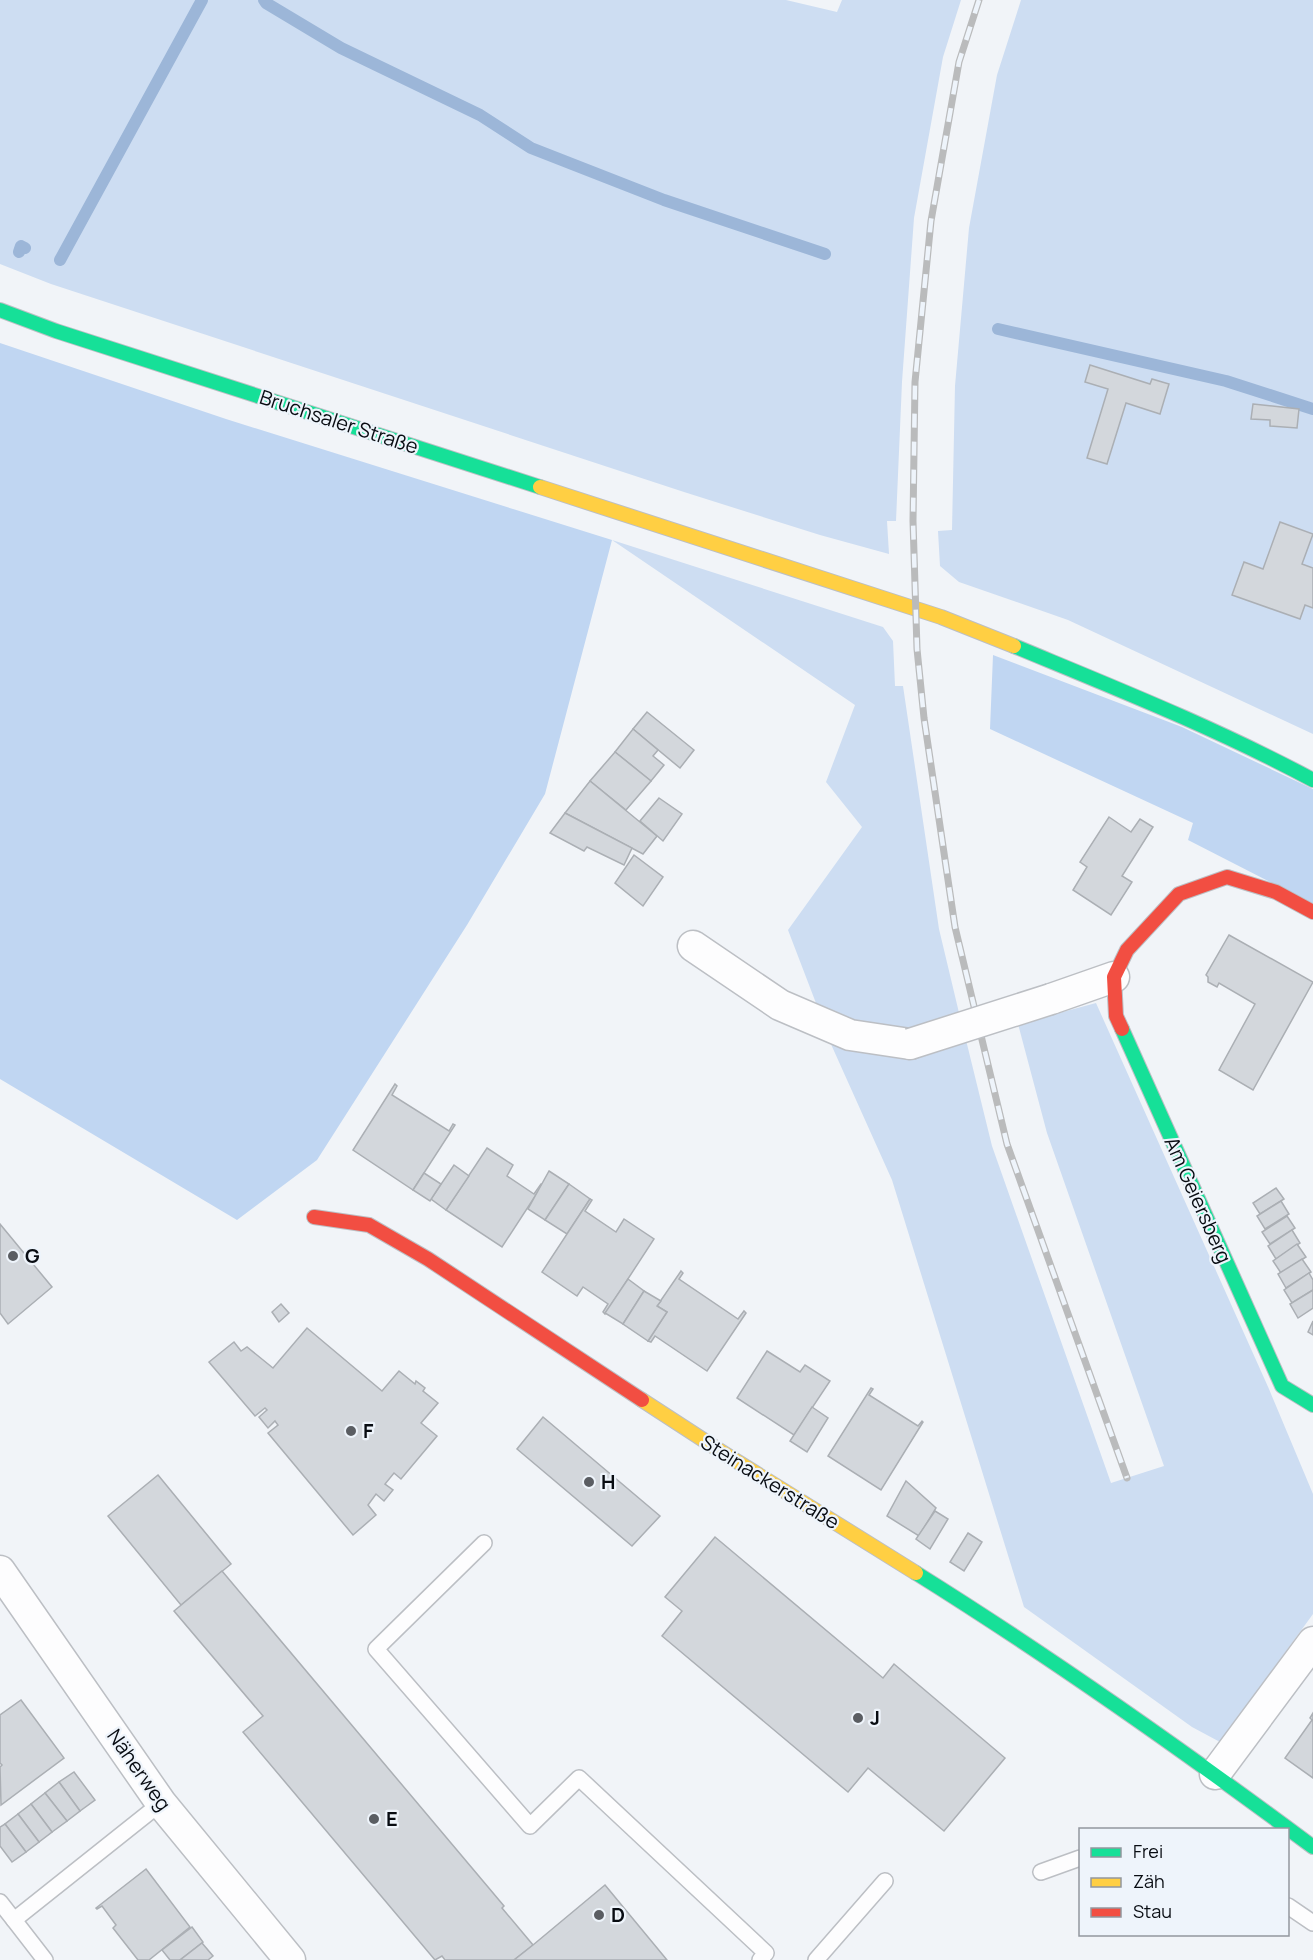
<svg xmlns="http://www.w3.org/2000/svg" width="1313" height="1960" viewBox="0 0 1313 1960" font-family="Manrope,sans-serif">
  <rect width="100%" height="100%" fill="#f1f4f8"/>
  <!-- green -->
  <g fill="#cdddf2">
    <path d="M0,0h786l51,12 5,-12h119l-18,57 -29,161 -12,164 -6,139h-9l2,33 -69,-19 -136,-43 -633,-208 -51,-20z"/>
    <path d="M1021,0h292v734l-245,-114 -109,-38 -19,-16 -2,-35 14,-1 3,-144 14,-158 28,-153z"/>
    <path d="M612,540l271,87 10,14 2,45h8l36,243 21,88 -51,15 -57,-7 -33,-14 -31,-81 74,-103 -36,-45 29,-77z"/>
    <path d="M1096,1003l173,386 44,105v120l-93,128 -28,-15 -168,-120 -132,-427 -62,-138 18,8 60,7 58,-17 26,106 119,337 53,-17 -117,-333 -29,-109z"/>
  </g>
  <!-- forest -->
  <g fill="#c0d6f2">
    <path d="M0,343l226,76 386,121 -67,254 -78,131 -150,235 -80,60 -237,-141z"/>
    <path d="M993,655l189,72 131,62v115l-125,-64 5,-17 -203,-94z"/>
  </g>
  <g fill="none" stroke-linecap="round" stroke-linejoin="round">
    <!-- stream -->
    <g stroke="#9cb6d8" stroke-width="12">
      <path d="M264,0l2,3 75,45 139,67 51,33 133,52 161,54"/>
      <path d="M19,252l2,-6 4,2"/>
      <path d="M60,260l142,-260"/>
      <path d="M998,329l228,52 87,28"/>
    </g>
  </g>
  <!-- building -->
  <g fill="#d3d7dc" stroke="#abafb4" stroke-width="1.5">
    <path d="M1090,365l60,19 2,-5 17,5 -9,30 -34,-11 -19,61 -20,-6 21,-69 -23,-7z"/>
    <path d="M1253,404l46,5 -2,19 -27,-2v-6l-19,-1z"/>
    <path d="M1280,522l33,12 -11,30 11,4v40l-8,-3 -5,14 -68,-24 12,-33 19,7z"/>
    <path d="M647,712l47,38 -14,18 -47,-39z"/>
    <path d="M633,729l25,21 -5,6 11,9 -13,16 -36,-29z"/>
    <path d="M615,752l36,29 -25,29 -36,-29z"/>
    <path d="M590,781l67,55 -14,18 -78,-41z"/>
    <path d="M659,798l23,16 -19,27 -23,-20z"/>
    <path d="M565,813l67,35 -8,17 -37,-18 -3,4 -34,-18z"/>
    <path d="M1109,817l22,15 9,-13 13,8 -31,49 10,6 -21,33 -38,-25 14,-23 -7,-5z"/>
    <path d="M634,855l29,22 -20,29 -28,-23z"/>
    <path d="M1229,935l84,47 -60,108 -34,-20 36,-66 -36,-21 -2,4 -9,-5v-5l-2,-2z"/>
    <path d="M395,1084l2,2 -5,9 57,36 4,-7 2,1 -42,65 -60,-40z"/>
    <path d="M487,1148l26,17 -6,11 27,18 7,-10h2l-41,63 -56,-37z"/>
    <path d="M454,1165l15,11 -23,34 -15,-11z"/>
    <path d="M549,1171l20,13 -24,36 -17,-11z"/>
    <path d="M424,1173l17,11 -11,17 -17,-11z"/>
    <path d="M569,1184l21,15 -23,35 -22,-14z"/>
    <path d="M1276,1188l8,11 -24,15 -7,-11z"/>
    <path d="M590,1199l2,1 -7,11 31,21 8,-13 30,20 -49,75 -2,-2 5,-8 -25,-17 -6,9 -35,-24z"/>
    <path d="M1281,1201l8,13 -24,15 -8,-13z"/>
    <path d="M1287,1216l8,12 -25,16 -8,-12z"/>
    <path d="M0,1224l52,63 -44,37 -8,-11z"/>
    <path d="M1292,1230l8,13 -24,16 -8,-13z"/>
    <path d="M1297,1244l9,13 -25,16 -8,-12z"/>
    <path d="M1302,1259l9,13 -25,16 -8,-14z"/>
    <path d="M681,1271l2,2 -4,6 59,40 6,-8 2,2 -39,58 -52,-35 -4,6 -3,-1 19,-29 -10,-6z"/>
    <path d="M1309,1273l4,7v10l-21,13 -8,-13z"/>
    <path d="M628,1279l16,12 -21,33 -18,-11z"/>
    <path d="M1313,1290v18l-15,10 -8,-14z"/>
    <path d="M644,1291l17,10 -4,5 10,6 -19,29 -25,-17z"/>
    <path d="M281,1304l8,9 -10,9 -7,-10z"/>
    <path d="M1313,1321v14l-5,-3z"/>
    <path d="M307,1328l75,63 17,-20 16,13 1,-3 9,7 -2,3 15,12 -17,20 16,13 -36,43 -7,-6 -9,11 8,6 -9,11 -8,-7 -8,11 8,10 -23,20 -85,-102 10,-8 -3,-4 -7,7 -9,-11 8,-7 -2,-2 -10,8 -46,-54 25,-20 7,9 6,-4 26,21z"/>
    <path d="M767,1351l33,21 5,-7 25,16 -36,54 -57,-37z"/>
    <path d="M871,1388l2,1 -4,6 49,31 4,-5 1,1 -42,68 -53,-34z"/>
    <path d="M812,1407l16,11 -21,34 -17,-11z"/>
    <path d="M543,1417l117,99 -28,30 -115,-97z"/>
    <path d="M158,1475l73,89 -50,41 -73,-89z"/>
    <path d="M906,1481l30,27 -17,28 -32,-20z"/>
    <path d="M935,1511l13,8 -18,30 -14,-10z"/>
    <path d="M968,1533l14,9 -18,29 -14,-9z"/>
    <path d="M715,1537l168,141 11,-14 111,94 -61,73 -76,-63 -20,24 -186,-156 20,-25 -17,-14z"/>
    <path d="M222,1571l282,335 -2,2 31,37 -19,15h-69l-3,-4 -7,4 -192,-228 20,-16 -89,-105z"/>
    <path d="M21,1700l43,58 -63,47 -1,-38 2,-2 -2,-2v-48z"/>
    <path d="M1313,1713v65l-28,-20 27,-38 -2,-2z"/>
    <path d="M74,1772l21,28 -15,11 -21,-29z"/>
    <path d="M59,1782l21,29 -13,10 -22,-28z"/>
    <path d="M45,1793l22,28 -15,11 -21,-28z"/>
    <path d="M31,1804l21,28 -13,10 -21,-28z"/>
    <path d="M18,1814l21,28 -13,10 -21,-28z"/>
    <path d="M5,1824l21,28 -14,10 -12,-16v-19z"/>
    <path d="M146,1869l44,58 -41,33h-11l-25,-32 3,-3 -14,-19 -5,3 -1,-1z"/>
    <path d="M605,1885l62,75h-153l19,-15z"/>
    <path d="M192,1927l11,15 -23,18h-10l-8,-10z"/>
    <path d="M202,1943l11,13 -5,4h-28z"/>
  </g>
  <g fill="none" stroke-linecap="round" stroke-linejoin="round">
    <!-- lane casing -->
    <g stroke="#bcbfc4" stroke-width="18">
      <g id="lane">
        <path d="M484,1543l-108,106 154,177 49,-48 187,175 -6,7"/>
        <path d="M1041,1872l39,-14"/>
        <path d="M0,1902l14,18"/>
        <path d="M1288,1906l25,17"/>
        <path d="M45,1960l-31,-40 147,-117"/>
        <path d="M816,1960l69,-79"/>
      </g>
    </g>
    <!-- street casing -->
    <g stroke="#bcbfc4" stroke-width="33">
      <g id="street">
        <path d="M693,946l87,59 70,30 60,9"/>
        <path d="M1051,999l63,-22"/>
        <path d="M0,1571l161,232 129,157"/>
        <path d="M1215,1774l98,-132"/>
      </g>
    </g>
    <!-- fast casing -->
    <g stroke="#bcbfc4" stroke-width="16">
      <g id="fast">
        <path d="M0,310l56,21 484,156"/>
        <path d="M1014,646c101,42 202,82 299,134"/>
        <path d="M1122,1029l160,357 31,19"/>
        <path d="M916,1573c136,85 268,178 397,274"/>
      </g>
    </g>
    <!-- slow casing -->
    <g stroke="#bcbfc4" stroke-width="16">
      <g id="slow">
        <path d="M540,487l401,130 73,29"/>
        <path d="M642,1400l83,54 191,119"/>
      </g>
    </g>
    <!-- jam casing -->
    <g stroke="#bcbfc4" stroke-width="16">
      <g id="jam">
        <path d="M1122,1029l-6,-13 -2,-39 13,-27 52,-56 48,-17 49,15 37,20"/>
        <path d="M314,1217l55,8 59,34 214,141"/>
      </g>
    </g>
    <!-- lane -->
    <use href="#lane" stroke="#fdfdfe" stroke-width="15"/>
    <!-- street -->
    <use href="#street" stroke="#fdfdfe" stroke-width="30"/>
    <!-- fast -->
    <use href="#fast" stroke="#16e098" stroke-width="14"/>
    <!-- slow -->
    <use href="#slow" stroke="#ffcf43" stroke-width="14"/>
    <!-- jam -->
    <use href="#jam" stroke="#f24e42" stroke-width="14"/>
    <!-- rail casing -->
    <g stroke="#babbbc" stroke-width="7">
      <path id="rail" d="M979,0l-20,62 -28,159 -16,161 -2,139 4,128 7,69 31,209 52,217 120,334"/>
    </g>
    <!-- rail -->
    <use href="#rail" stroke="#eef4fb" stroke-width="4.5" stroke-dasharray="14" stroke-linecap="butt"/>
    <!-- street-bridge casing -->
    <g stroke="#bcbfc4" stroke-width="33" stroke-linecap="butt">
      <path id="street-bridge" d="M910,1044l141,-45"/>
    </g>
    <!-- street-bridge -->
    <use href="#street-bridge" stroke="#fdfdfe" stroke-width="30"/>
  </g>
  <!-- markers -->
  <g fill="#5a5d62" stroke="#eef4fb" stroke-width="2">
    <circle cx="13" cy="1256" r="6"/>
    <circle cx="351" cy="1431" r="6"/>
    <circle cx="589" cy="1482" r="6"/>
    <circle cx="858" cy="1718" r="6"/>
    <circle cx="374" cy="1819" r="6"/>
    <circle cx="599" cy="1915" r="6"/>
  </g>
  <g text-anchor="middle" stroke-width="4.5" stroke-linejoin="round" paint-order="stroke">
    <!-- street labels -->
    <g font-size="20" fill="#080c12" stroke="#eef4fb">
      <text transform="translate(339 422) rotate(18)" y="7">Bruchsaler Straße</text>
      <text transform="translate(1198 1200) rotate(66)" y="7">Am Geiersberg</text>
      <text transform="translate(770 1482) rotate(32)" y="7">Steinackerstraße</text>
      <text transform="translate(139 1770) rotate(55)" y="7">Näherweg</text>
    </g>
    <!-- poi labels -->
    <g font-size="20" font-weight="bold" fill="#080c12" stroke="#eef4fb" text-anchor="start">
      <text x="25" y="1263">G</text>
      <text x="363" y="1438">F</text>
      <text x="601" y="1489">H</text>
      <text x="870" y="1725">J</text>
      <text x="386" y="1826">E</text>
      <text x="611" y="1922">D</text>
    </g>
  </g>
  <!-- legend -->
  <rect x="1079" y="1828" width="210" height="108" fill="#eef4fb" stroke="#92979e" stroke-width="1.5"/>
  <rect x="1091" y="1848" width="30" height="9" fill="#16e098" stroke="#92979e" stroke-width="1.5"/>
  <text x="1133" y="1858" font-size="18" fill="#080c12">Frei</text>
  <rect x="1091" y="1878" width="30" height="9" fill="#ffcf43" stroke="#92979e" stroke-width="1.5"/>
  <text x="1133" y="1888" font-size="18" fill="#080c12">Zäh</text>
  <rect x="1091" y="1908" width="30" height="9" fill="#f24e42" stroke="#92979e" stroke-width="1.5"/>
  <text x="1133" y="1918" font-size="18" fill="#080c12">Stau</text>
</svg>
